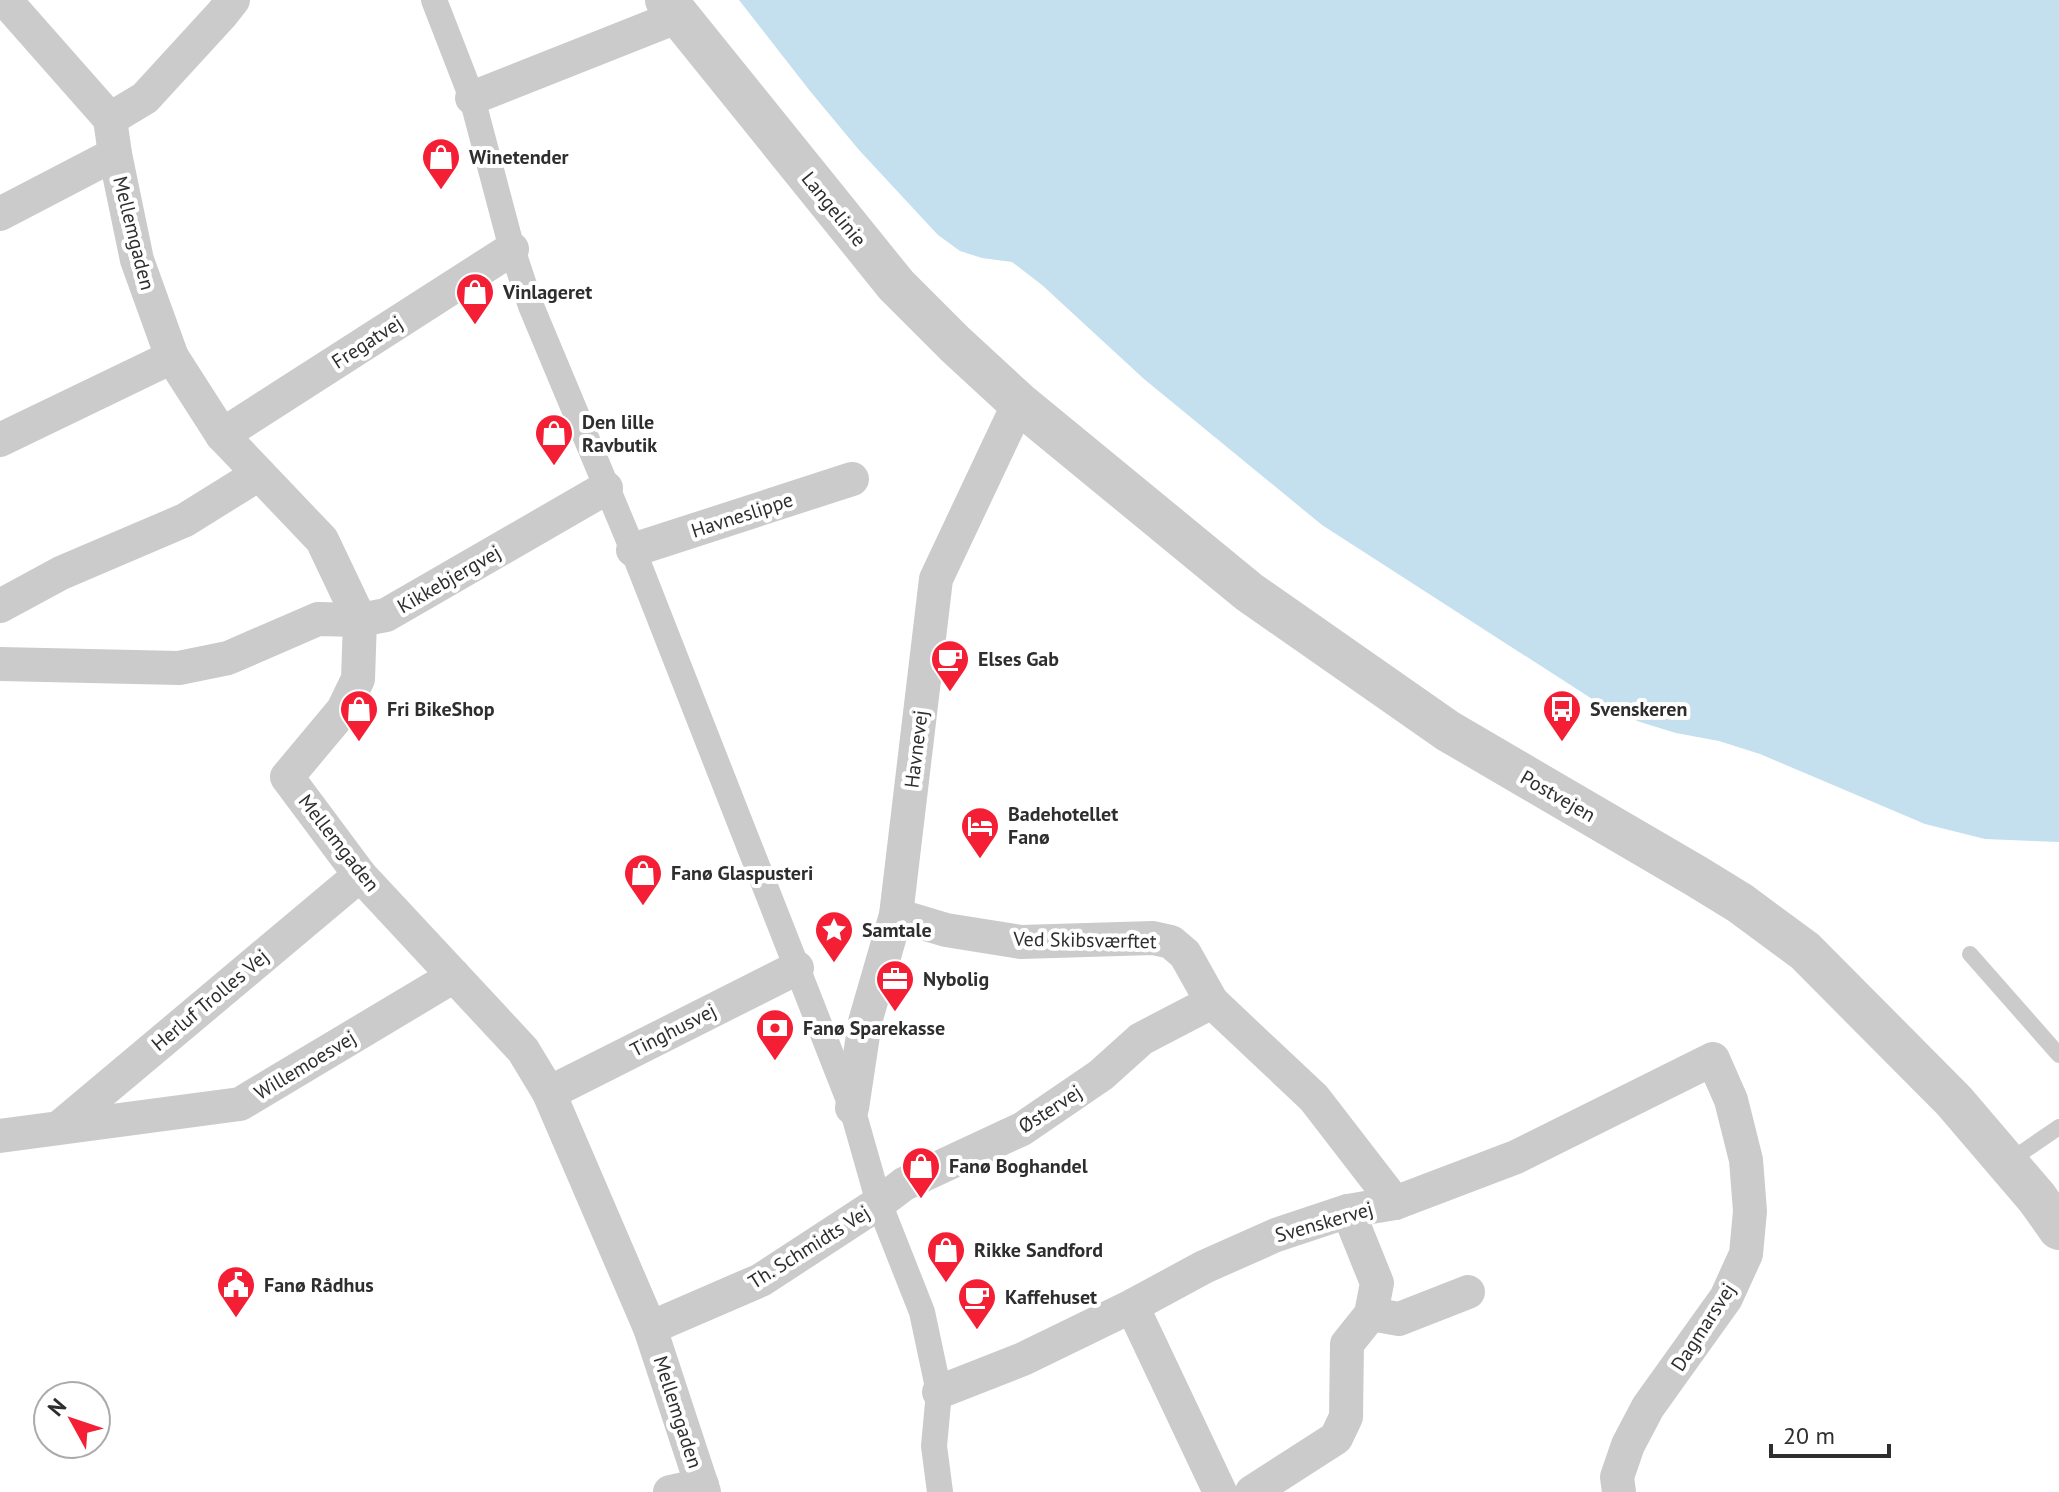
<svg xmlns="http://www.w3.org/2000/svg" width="2059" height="1492" viewBox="0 0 2059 1492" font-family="'PT Sans',sans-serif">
  <rect width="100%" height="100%" fill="#fff"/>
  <!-- water -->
  <path fill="#c4dfee" d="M739,0h1320v842l-74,-3 -60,-15 -165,-70 -41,-13 -43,-8 -36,-11 -37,-16 -281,-181 -178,-146 -102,-94 -30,-23 -30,-4 -22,-7 -22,-16 -79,-85 -49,-59z"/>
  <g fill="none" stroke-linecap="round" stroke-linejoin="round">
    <!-- service -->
    <g stroke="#cbcbcb" stroke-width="16">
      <path d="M1970,954l89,101"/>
      <path d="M2008,1162l51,-35"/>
    </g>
    <!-- pedestrian -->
    <path stroke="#cbcbcb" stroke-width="26" d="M434,0l38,98 40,151 19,57 102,244 219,558 27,95 43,109 17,80 -5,54 6,46"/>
    <!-- minor -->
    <g stroke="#cbcbcb" stroke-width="34">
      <path d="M5,0l105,119 5,35 22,106 35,97 50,78 100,105 38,80 -2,59 -15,31 -56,67 73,98 163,175 26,43 101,235 54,164"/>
      <path d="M472,98l207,-82"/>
      <path d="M110,119l35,-21 77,-84 11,-14"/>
      <path d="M0,214l115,-60"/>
      <path d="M222,435l290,-186"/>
      <path d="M0,440l172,-83"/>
      <path d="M633,550l219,-71"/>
      <path d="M0,606l61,-33 124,-53 74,-46"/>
      <path d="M0,664l179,4 49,-10 90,-39 42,1 26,-5 220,-127"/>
      <path d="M896,915l50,15 75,12 132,-4 18,4 14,12 27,48 102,96 81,105"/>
      <path d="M549,1093l248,-125"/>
      <path d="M852,1108l13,-86 31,-107 40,-336 83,-176"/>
      <path d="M61,1126l299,-251"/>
      <path d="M0,1136l240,-32 214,-128"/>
      <path d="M1132,1306l88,186"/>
      <path d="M1371,1314l28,5 69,-27"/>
      <path d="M650,1328l111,-48 118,-77 25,-19 118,-55 79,-54 40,-36 71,-37"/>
      <path d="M939,1392l84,-33 109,-53 72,-39 72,-32 72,-24 47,-8 121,-46 197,-98 18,41 15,60 4,51 -4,43 -20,44 -78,109 -20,38 -11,32 2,15"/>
      <path d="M670,1492l32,-7"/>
      <path d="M1252,1492l84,-54 10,-21 1,-73 24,-30 6,-31 -29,-72"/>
    </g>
    <!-- tertiary -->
    <path stroke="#cbcbcb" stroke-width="42" d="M666,0l230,285 59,59 64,59 230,189 199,139 248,145 44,27 65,48 149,150 83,97 22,31"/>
  </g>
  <!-- icons -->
  <defs>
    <g id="shop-pin" transform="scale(2)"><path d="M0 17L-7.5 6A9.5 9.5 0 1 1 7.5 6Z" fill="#f51f35" stroke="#fff"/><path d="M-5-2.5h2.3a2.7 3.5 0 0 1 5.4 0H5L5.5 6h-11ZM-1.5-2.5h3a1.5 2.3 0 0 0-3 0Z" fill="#fff"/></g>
    <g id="cafe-pin" transform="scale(2)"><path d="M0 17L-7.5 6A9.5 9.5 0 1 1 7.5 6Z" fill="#f51f35" stroke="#fff"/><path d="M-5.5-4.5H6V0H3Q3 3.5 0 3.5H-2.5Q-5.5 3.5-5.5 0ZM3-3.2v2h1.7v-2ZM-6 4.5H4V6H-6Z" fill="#fff"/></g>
    <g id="bus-pin" transform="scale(2)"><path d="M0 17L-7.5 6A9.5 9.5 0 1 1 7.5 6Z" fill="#f51f35" stroke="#fff"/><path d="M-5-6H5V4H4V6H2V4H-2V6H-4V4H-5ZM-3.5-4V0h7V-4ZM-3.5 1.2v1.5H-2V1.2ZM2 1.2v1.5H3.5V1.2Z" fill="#fff"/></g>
    <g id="hotel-pin" transform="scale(2)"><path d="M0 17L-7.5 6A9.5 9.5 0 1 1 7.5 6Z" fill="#f51f35" stroke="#fff"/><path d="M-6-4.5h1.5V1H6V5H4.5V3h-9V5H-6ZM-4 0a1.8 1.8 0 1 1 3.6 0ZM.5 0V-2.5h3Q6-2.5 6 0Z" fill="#fff"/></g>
    <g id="sight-pin" transform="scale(2)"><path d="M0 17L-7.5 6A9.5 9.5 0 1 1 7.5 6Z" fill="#f51f35" stroke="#fff"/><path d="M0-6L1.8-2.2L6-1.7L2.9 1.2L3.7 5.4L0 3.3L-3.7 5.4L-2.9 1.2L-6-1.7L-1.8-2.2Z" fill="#fff"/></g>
    <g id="office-pin" transform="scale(2)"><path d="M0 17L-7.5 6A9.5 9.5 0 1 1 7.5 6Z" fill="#f51f35" stroke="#fff"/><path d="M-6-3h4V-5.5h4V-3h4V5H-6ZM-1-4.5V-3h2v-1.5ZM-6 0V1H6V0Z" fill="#fff"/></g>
    <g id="bank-pin" transform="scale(2)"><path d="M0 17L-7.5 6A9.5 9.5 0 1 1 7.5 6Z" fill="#f51f35" stroke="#fff"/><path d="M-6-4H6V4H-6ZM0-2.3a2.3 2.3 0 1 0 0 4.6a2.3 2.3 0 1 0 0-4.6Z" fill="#fff"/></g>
    <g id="civic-pin" transform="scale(2)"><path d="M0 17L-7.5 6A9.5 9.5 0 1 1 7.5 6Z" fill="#f51f35" stroke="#fff"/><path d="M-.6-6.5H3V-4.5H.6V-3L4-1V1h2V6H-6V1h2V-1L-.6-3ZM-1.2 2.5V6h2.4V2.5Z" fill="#fff"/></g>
  </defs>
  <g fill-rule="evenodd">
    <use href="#shop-pin" x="441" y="157"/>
    <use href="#shop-pin" x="475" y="292"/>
    <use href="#shop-pin" x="554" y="433"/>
    <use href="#cafe-pin" x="950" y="659"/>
    <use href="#shop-pin" x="359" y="709"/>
    <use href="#bus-pin" x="1562" y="709"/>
    <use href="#hotel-pin" x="980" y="826"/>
    <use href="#shop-pin" x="643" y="873"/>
    <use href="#sight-pin" x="834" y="930"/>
    <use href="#office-pin" x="895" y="979"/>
    <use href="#bank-pin" x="775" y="1028"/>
    <use href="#shop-pin" x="921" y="1166"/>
    <use href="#shop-pin" x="946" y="1250"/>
    <use href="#civic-pin" x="236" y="1285"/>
    <use href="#cafe-pin" x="977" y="1297"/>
  </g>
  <g text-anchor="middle" stroke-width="8" stroke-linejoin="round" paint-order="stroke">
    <!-- poi labels -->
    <g font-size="20" font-weight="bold" fill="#2e2e2e" stroke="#fff" text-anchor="start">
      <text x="469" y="164">Winetender</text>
      <text x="503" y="299">Vinlageret</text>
      <text x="582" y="429">Den lille<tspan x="582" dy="23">Ravbutik</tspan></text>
      <text x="978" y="666">Elses Gab</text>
      <text x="387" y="716">Fri BikeShop</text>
      <text x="1590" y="716">Svenskeren</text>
      <text x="1008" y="821">Badehotellet<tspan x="1008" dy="23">Fanø</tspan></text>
      <text x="671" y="880">Fanø Glaspusteri</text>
      <text x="862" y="937">Samtale</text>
      <text x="923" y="986">Nybolig</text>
      <text x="803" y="1035">Fanø Sparekasse</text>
      <text x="949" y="1173">Fanø Boghandel</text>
      <text x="974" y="1257">Rikke Sandford</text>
      <text x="264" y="1292">Fanø Rådhus</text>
      <text x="1005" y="1304">Kaffehuset</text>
    </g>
    <!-- street labels -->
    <g font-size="20" fill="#2e2e2e" stroke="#fff">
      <text transform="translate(834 209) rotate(51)" y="7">Langelinie</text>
      <text transform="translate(134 233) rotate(76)" y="7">Mellemgaden</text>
      <text transform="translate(367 342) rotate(-33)" y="7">Fregatvej</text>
      <text transform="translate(742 515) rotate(-18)" y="7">Havneslippe</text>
      <text transform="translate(449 579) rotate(-30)" y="7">Kikkebjergvej</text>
      <text transform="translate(916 749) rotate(-83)" y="7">Havnevej</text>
      <text transform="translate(1558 796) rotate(30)" y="7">Postvejen</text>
      <text transform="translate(339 843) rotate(52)" y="7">Mellemgaden</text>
      <text transform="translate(1085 940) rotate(1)" y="7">Ved Skibsværftet</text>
      <text transform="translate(210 1000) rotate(-40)" y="7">Herluf Trolles Vej</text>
      <text transform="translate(673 1030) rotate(-27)" y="7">Tinghusvej</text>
      <text transform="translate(305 1065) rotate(-31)" y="7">Willemoesvej</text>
      <text transform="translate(1050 1109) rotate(-33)" y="7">Østervej</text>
      <text transform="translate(1324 1222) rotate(-16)" y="7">Svenskervej</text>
      <text transform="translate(809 1247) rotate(-32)" y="7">Th. Schmidts Vej</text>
      <text transform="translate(1703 1327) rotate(-57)" y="7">Dagmarsvej</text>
      <text transform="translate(678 1412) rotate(72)" y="7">Mellemgaden</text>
    </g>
  </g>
  <!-- north arrow -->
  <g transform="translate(72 1420) rotate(310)"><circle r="38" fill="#ffffff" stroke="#ababab" stroke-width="2"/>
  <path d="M0-6L14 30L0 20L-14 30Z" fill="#f51f35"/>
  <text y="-12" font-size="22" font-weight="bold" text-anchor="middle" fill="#2e2e2e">N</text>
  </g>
  <!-- scale -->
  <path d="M1771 1444v12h118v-12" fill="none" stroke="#2e2e2e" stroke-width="4"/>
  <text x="1783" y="1444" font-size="24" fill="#2e2e2e" stroke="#ffffff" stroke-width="6" paint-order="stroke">20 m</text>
</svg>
